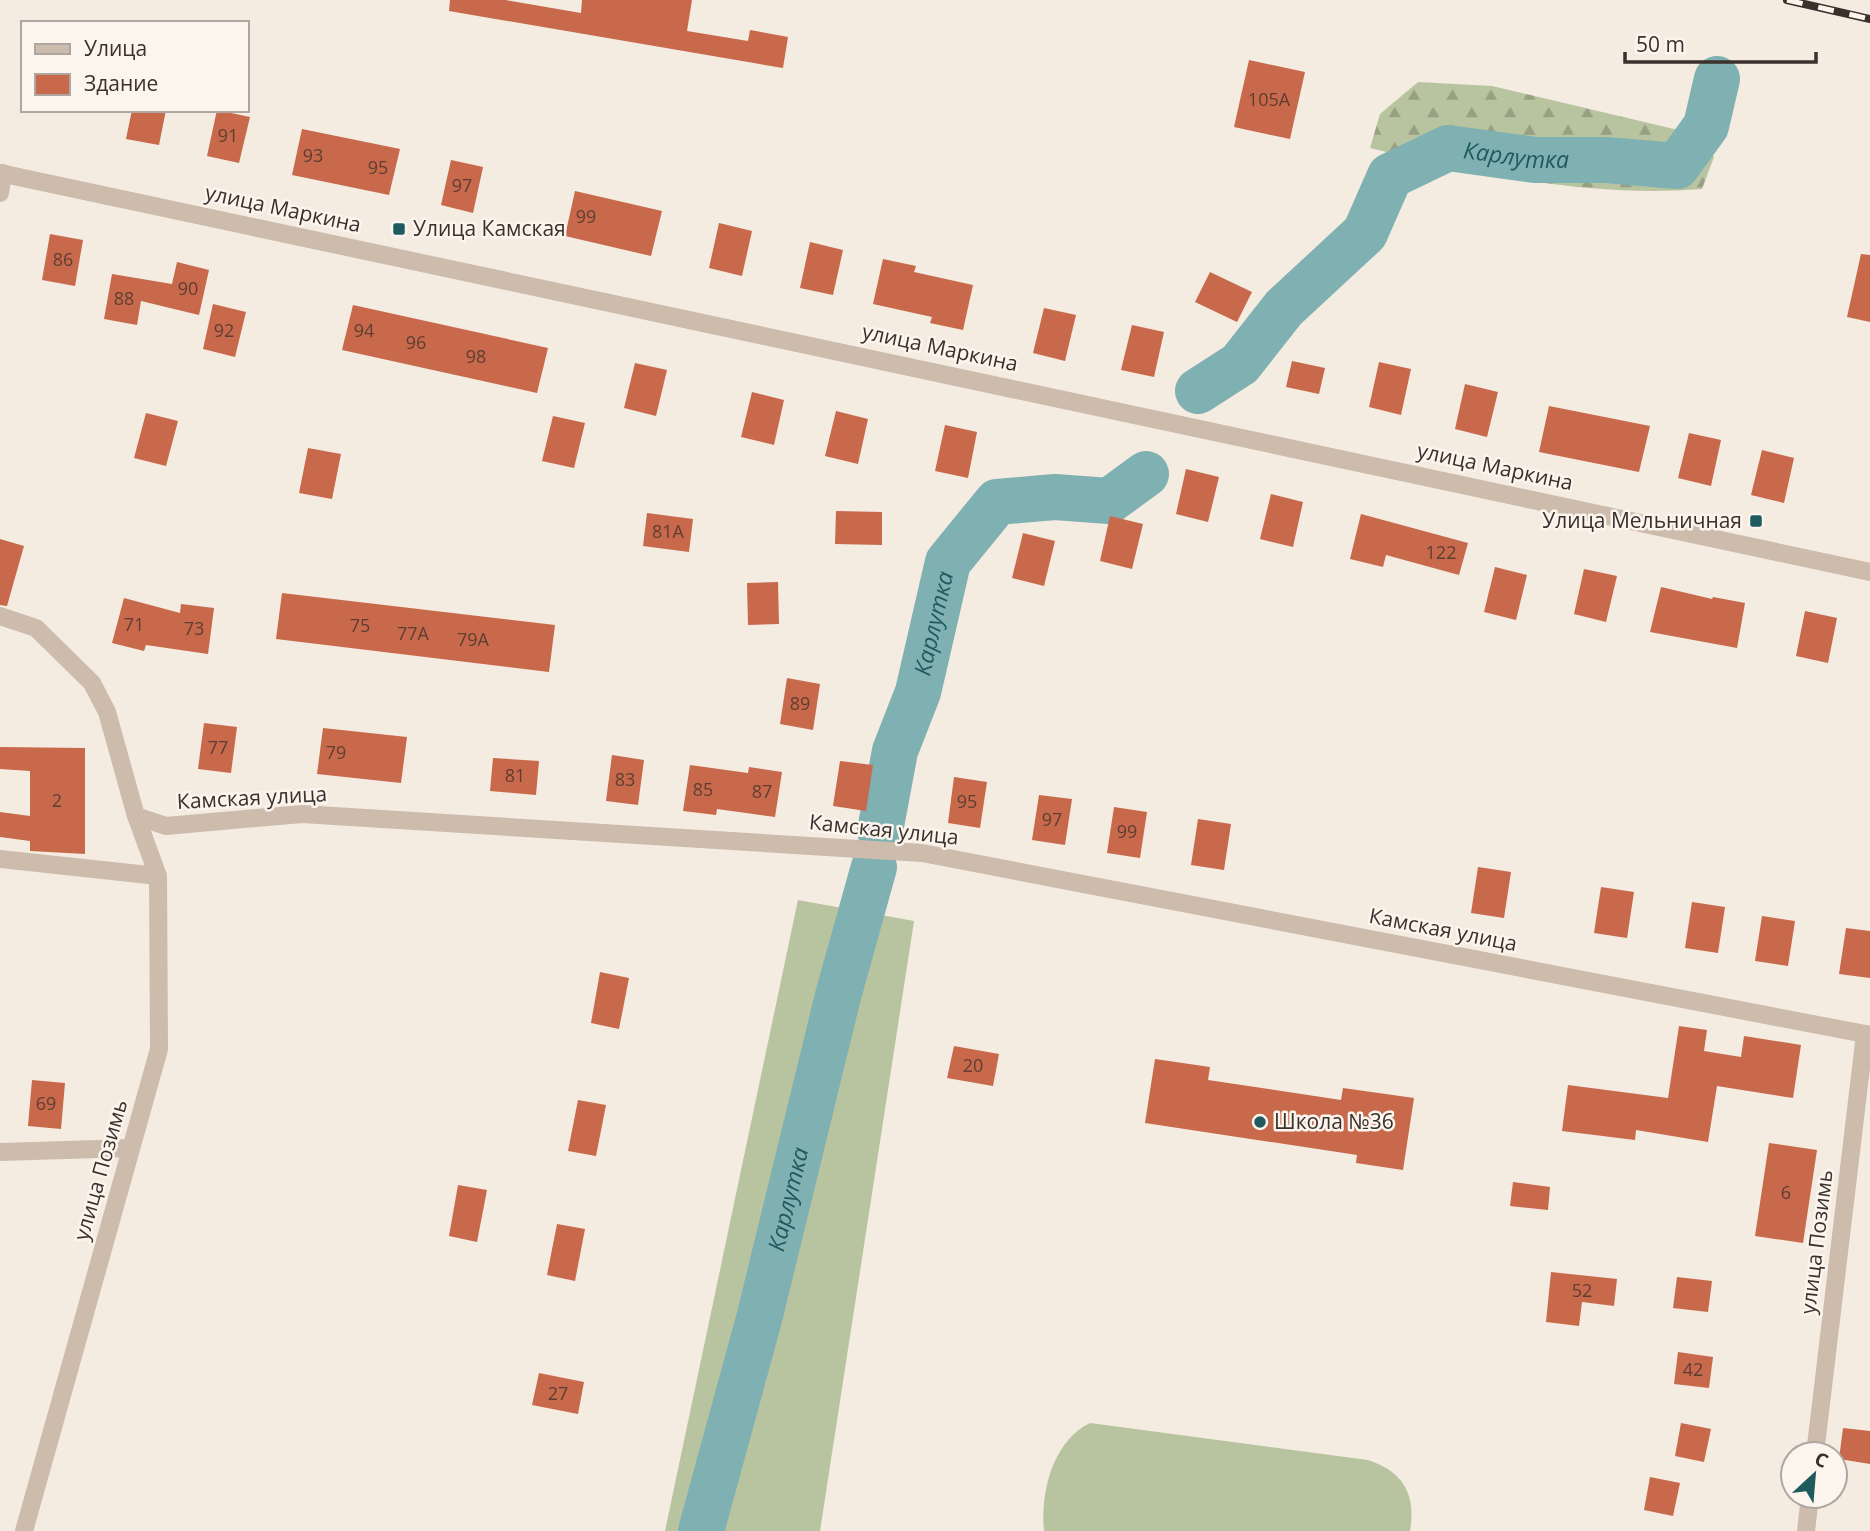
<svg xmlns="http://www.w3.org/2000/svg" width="1870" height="1531" viewBox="0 0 1870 1531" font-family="'Open Sans',sans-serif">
  <defs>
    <pattern id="forest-firs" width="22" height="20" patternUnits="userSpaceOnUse" patternTransform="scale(1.75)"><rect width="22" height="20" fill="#b8c4a0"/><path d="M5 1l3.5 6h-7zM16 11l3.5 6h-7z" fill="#97a083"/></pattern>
  </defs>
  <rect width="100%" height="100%" fill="#f4ebe1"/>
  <!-- grass -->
  <g fill="#b8c4a0">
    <path d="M798,900l116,21 -94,610h-155z"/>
    <path d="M1090,1423l278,37c35,12 48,33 42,71h-366c-4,-39 9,-90 46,-108z"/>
  </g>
  <!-- forest -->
  <path fill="url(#forest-firs)" d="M1418,82l74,4 203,48 19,23 -12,32c-108,9 -227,-15 -332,-41l10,-34z"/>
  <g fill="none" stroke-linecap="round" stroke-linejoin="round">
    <!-- river -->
    <g stroke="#7fb0b2" stroke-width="46">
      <path id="s1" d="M1198,391l42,-27 44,-56 81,-75 25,-57 58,-28 87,12h71l71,6 29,-40 11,-47"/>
      <path id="s2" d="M880,831l15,-80 23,-59 30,-130 49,-60 58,-5 54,4 37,-27"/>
      <path id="s3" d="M701,1531l58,-212 79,-323 36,-129"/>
    </g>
  </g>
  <!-- building -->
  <g fill="#c8694b">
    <path d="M450,0h55l76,13 1,-13h110l-5,31 61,10 2,-11 38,7 -5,31 -334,-57z"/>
    <path d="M1249,60l56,12 -15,67 -56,-12z"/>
    <path d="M132,110h34l-7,35 -33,-6z"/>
    <path d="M217,110l33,7 -11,46 -32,-7z"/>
    <path d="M302,129l98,20 -11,46 -97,-20z"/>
    <path d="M451,160l32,7 -10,46 -32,-8z"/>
    <path d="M575,191l87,20 -11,45 -86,-20z"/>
    <path d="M719,223l33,8 -10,45 -33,-8z"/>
    <path d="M50,234l33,6 -8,46 -33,-6z"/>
    <path d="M810,242l33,8 -10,45 -33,-7z"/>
    <path d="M1861,254l9,1v67l-23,-5z"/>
    <path d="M883,259l33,7 -2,6 59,13 -10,45 -33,-7 2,-6 -59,-13z"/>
    <path d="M177,262l32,8 -10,45 -58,-14 -4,24 -33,-6 8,-45 60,10z"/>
    <path d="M1210,272l42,20 -15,30 -42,-20z"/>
    <path d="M213,304l33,8 -11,45 -32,-8z"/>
    <path d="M353,305l195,43 -11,45 -195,-43z"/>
    <path d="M1044,308l32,7 -11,46 -32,-8z"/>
    <path d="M1132,325l32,7 -10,45 -33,-7z"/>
    <path d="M1292,361l33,7 -6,26 -33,-7z"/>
    <path d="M1379,362l32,7 -10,46 -32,-8z"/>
    <path d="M635,363l32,7 -11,46 -32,-8z"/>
    <path d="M1465,384l33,8 -11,45 -32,-8z"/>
    <path d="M752,392l32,8 -10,45 -33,-8z"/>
    <path d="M1549,406l101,20 -11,46 -100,-20z"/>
    <path d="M836,411l32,8 -10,45 -33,-8z"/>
    <path d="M146,413l32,8 -12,45 -32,-8z"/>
    <path d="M553,416l32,7 -11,45 -32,-7z"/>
    <path d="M945,425l32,7 -9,46 -33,-7z"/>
    <path d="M1689,433l32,7 -10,46 -33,-8z"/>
    <path d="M308,448l33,6 -9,45 -33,-6z"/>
    <path d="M1762,450l32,8 -10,45 -33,-8z"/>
    <path d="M1186,469l33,8 -11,45 -32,-8z"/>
    <path d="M1271,494l32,8 -10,45 -33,-8z"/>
    <path d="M836,511l46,1v33l-47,-1z"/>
    <path d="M647,513l46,6 -4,33 -46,-6z"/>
    <path d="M1361,514l107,29 -9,32 -73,-20 -3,12 -33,-8z"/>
    <path d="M1110,516l33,8 -11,45 -32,-8z"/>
    <path d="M1023,533l32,8 -11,45 -32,-8z"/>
    <path d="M0,539l24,7 -17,60 -7,-1z"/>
    <path d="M1495,567l32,8 -11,45 -32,-8z"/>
    <path d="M1584,569l33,7 -11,46 -32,-8z"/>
    <path d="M778,582l1,42 -31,1 -1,-42z"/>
    <path d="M1661,587l51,12 1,-2 32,6 -8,45 -87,-16z"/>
    <path d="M282,593l273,32 -6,47 -273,-33z"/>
    <path d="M124,598l56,15 1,-9 33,4 -6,46 -62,-9 -2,6 -32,-8z"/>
    <path d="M1805,611l32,7 -9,45 -32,-7z"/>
    <path d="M787,678l33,6 -7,46 -33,-6z"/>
    <path d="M204,723l33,4 -6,46 -33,-4z"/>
    <path d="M323,728l84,9 -6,46 -84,-9z"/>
    <path d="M0,747l85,1v106l-55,-3v-10l-30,-4v-25l30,4v-45l-30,-2z"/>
    <path d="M612,755l32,5 -6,45 -32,-4z"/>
    <path d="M493,758l46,3 -3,34 -46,-4z"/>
    <path d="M840,761l33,4 -7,46 -33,-5z"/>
    <path d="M690,765l58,8 1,-6 33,5 -7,45 -58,-8 -1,6 -33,-4z"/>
    <path d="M954,777l33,5 -7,46 -32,-5z"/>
    <path d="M1039,795l33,4 -7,46 -33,-5z"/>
    <path d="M1114,807l33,5 -7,46 -33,-5z"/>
    <path d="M1198,819l33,5 -7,46 -33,-5z"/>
    <path d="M1478,867l33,5 -7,46 -33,-5z"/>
    <path d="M1601,887l33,5 -7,46 -33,-5z"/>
    <path d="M1692,902l33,5 -7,46 -33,-5z"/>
    <path d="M1762,916l33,5 -7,45 -33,-5z"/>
    <path d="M1846,928l24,3v47l-31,-4z"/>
    <path d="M600,972l29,6 -10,51 -28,-6z"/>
    <path d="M1679,1026l28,4 -3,21 37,6 3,-21 57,9 -8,53 -76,-12 -9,56 -72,-12 -1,10 -73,-9 6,-46 100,13z"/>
    <path d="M954,1046l45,8 -6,32 -46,-8z"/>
    <path d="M1155,1059l55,8 -2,13 133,20 2,-12 71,10 -11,72 -47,-7 1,-8 -212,-32z"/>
    <path d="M32,1080l33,3 -4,46 -33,-3z"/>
    <path d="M578,1100l28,5 -10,51 -28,-5z"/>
    <path d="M1769,1143l48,7 -14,93 -48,-7z"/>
    <path d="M1513,1182l37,5 -2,23 -38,-4z"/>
    <path d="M458,1185l29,5 -10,52 -28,-6z"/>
    <path d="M557,1224l28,5 -10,52 -28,-6z"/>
    <path d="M1551,1272l66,7 -3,27 -32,-4 -3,24 -33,-4z"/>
    <path d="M1677,1277l35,4 -4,31 -35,-4z"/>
    <path d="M1678,1352l35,5 -4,31 -35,-4z"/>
    <path d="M539,1373l45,9 -6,32 -46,-9z"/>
    <path d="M1681,1423l30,6 -7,33 -29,-6z"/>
    <path d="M1843,1428l27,3v33l-31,-5z"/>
    <path d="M1650,1477l30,6 -7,33 -29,-6z"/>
  </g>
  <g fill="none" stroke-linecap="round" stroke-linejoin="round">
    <!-- street -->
    <g stroke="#cdbbac" stroke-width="18">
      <path d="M0,173l1870,399"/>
      <path d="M0,193l3,-20"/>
      <path d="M0,616l36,12 56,55 15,29 29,104 30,10 136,-12 620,39 948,182"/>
      <path d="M0,859l158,17"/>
      <path d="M0,1152l131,-4"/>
      <path d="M1815,1454l50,-420"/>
      <path d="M24,1531l135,-482 -1,-173 -22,-60"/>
      <path d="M1806,1531l4,-35"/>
    </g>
    <!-- rail casing -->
    <g stroke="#3b302b" stroke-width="8">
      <path id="rail" d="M1787,0l83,19"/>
    </g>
    <!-- rail -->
    <use href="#rail" stroke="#fbf5ee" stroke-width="5" stroke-dasharray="16" stroke-linecap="butt"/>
  </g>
  <!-- markers -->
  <g fill="#1f5a5e" stroke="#fbf5ee" stroke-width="2.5">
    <rect x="392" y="222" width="14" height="14" rx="3.5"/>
    <rect x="1749" y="514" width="14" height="14" rx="3.5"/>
    <circle cx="1260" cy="1122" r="7"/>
  </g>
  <g text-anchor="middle" stroke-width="5" stroke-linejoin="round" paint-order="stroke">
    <!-- number labels -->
    <g font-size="18" fill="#5e3e33">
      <text x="1269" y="106">105А</text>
      <text x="228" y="142">91</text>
      <text x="313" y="162">93</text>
      <text x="378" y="174">95</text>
      <text x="462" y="192">97</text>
      <text x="586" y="223">99</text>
      <text x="63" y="266">86</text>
      <text x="188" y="295">90</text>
      <text x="124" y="305">88</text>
      <text x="224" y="337">92</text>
      <text x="364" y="337">94</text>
      <text x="416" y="349">96</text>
      <text x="476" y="363">98</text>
      <text x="668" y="538">81А</text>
      <text x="1441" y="559">122</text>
      <text x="134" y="631">71</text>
      <text x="360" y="632">75</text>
      <text x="194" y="635">73</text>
      <text x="413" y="640">77А</text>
      <text x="473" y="646">79А</text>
      <text x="800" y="710">89</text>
      <text x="218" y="754">77</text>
      <text x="336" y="759">79</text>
      <text x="515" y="782">81</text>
      <text x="625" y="786">83</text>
      <text x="703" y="796">85</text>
      <text x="762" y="798">87</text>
      <text x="57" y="807">2</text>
      <text x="967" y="808">95</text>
      <text x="1052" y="826">97</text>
      <text x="1127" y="838">99</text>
      <text x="973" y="1072">20</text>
      <text x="46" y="1110">69</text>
      <text x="1786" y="1199">6</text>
      <text x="1582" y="1297">52</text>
      <text x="1693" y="1376">42</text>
      <text x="558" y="1400">27</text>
    </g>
    <!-- street labels -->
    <g font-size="21" fill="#3b302b" stroke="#fbf5ee">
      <text transform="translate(283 209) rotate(12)" y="7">улица Маркина</text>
      <text transform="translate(940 348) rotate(12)" y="7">улица Маркина</text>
      <text transform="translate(1495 467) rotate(12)" y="7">улица Маркина</text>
      <text transform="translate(252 798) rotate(-3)" y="7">Камская улица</text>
      <text transform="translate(884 830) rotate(6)" y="7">Камская улица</text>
      <text transform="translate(1443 930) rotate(11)" y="7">Камская улица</text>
      <text transform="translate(101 1170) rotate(-74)" y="7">улица Позимь</text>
      <text transform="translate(1817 1242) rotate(-83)" y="7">улица Позимь</text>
    </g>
    <!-- poi labels -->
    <g font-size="21" fill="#3b302b" stroke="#fbf5ee" text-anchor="start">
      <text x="413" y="236">Улица Камская</text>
      <text x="1742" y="528" text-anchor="end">Улица Мельничная</text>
      <text x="1274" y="1129">Школа №36</text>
    </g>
    <!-- water labels -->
    <g font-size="23" font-style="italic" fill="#1f5a5e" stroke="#fbf5ee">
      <text dy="8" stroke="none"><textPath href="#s1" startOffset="427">Карлутка</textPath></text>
      <text dy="8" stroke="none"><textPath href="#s2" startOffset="215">Карлутка</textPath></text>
      <text dy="8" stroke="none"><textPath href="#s3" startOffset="343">Карлутка</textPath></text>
    </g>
  </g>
  <!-- legend -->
  <rect x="21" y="21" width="228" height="91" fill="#fbf5ee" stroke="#aea6a0" stroke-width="2"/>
  <rect x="35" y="44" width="35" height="10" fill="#cdbbac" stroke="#aea6a0" stroke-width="2"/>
  <text x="84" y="56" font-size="21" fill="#3b302b">Улица</text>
  <rect x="35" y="74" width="35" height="21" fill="#c8694b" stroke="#aea6a0" stroke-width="2"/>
  <text x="84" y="91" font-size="21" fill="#3b302b">Здание</text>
  <!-- north arrow -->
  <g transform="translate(1814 1475) rotate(26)"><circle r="33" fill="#fbf5ee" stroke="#aea6a0" stroke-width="2"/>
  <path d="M0-5L12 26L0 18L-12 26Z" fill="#1f5a5e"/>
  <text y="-10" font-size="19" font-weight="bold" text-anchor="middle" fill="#3b302b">С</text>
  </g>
  <!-- scale -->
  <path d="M1625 52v10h191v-10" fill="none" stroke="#3b302b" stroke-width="3.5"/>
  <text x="1636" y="52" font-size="21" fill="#3b302b" stroke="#fbf5ee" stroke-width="5" paint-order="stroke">50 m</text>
</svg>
